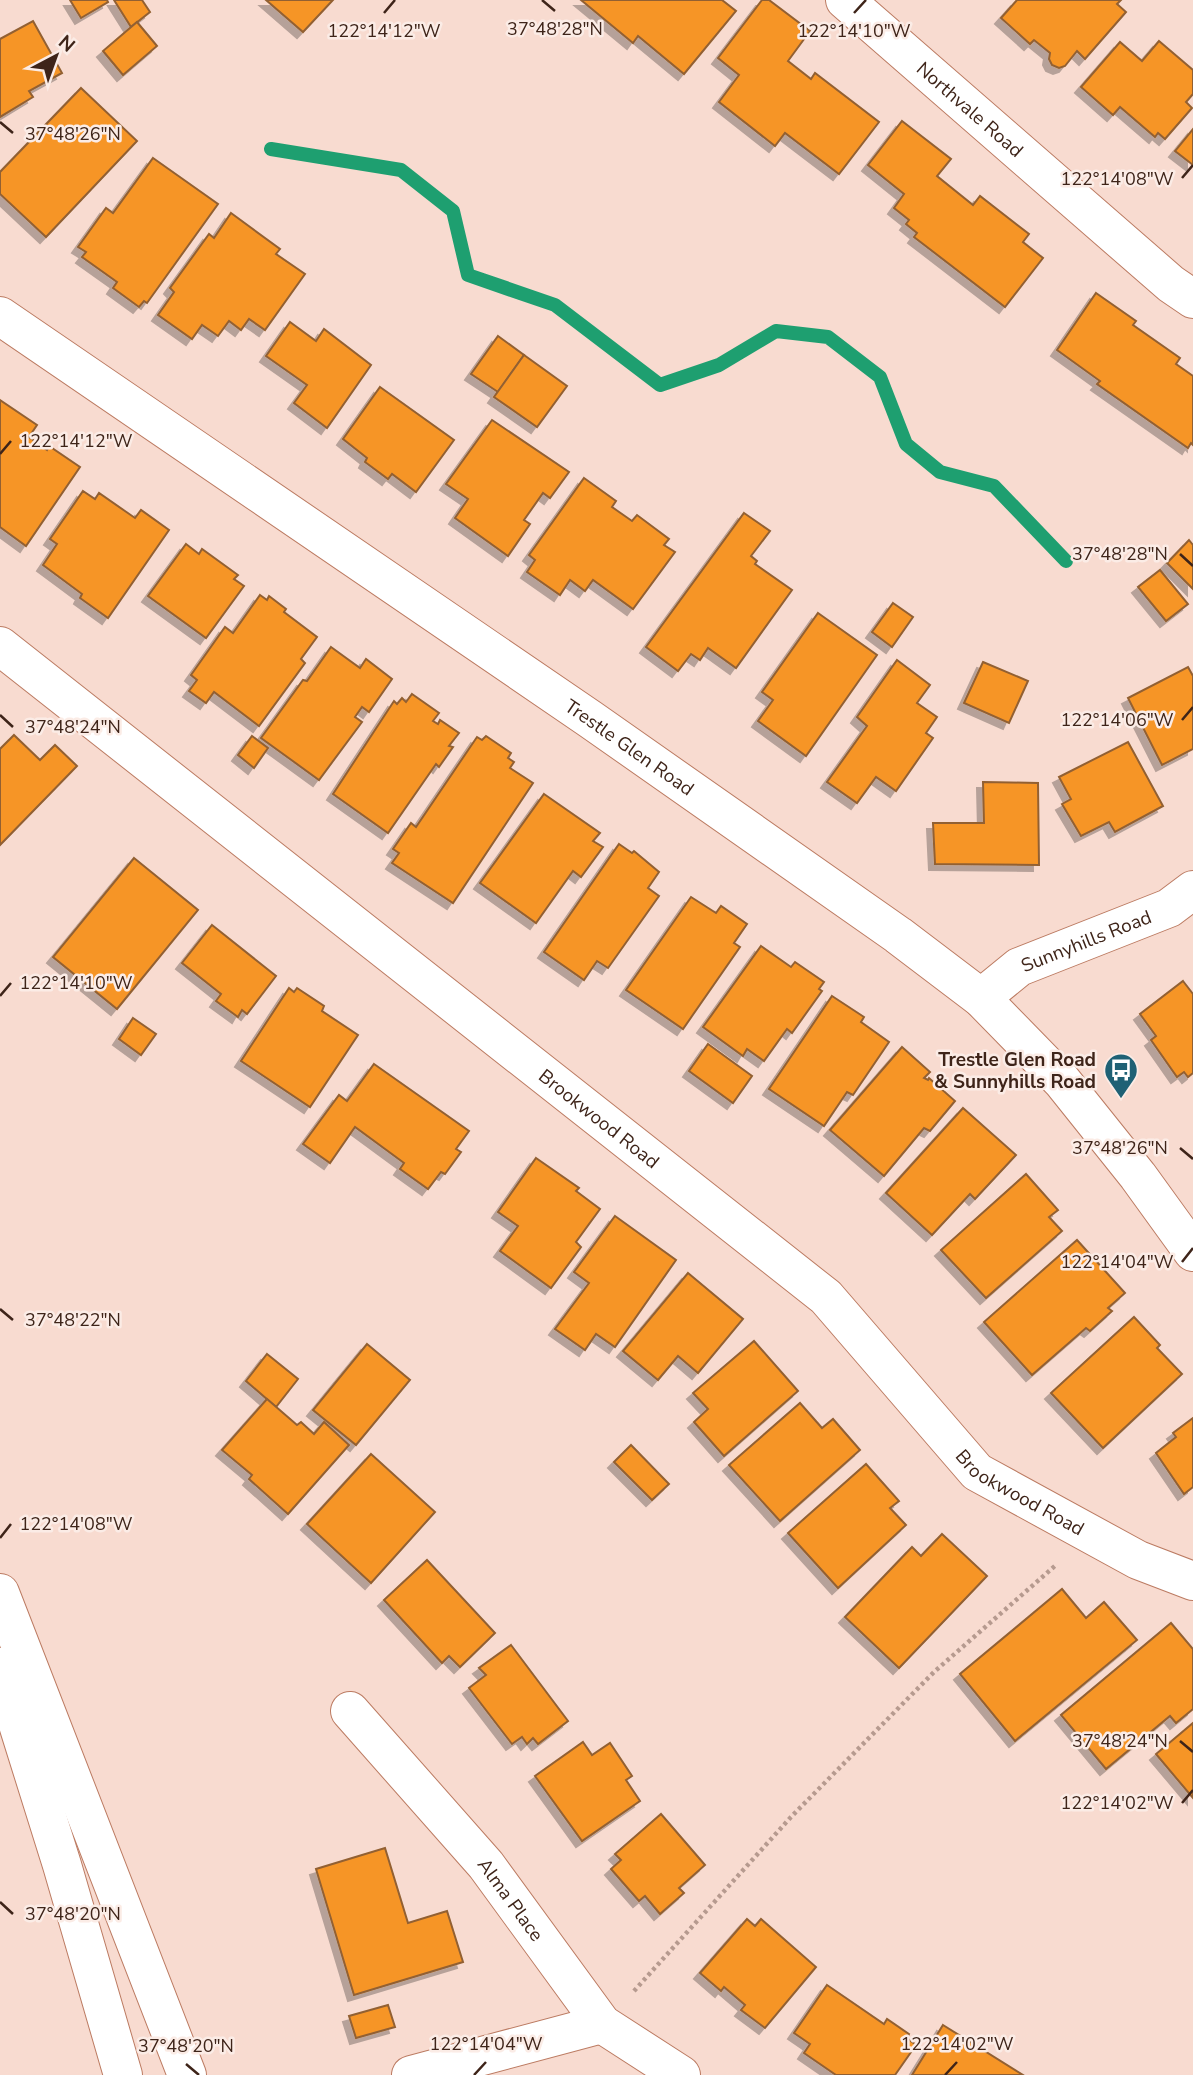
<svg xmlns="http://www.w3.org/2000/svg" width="1193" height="2075" viewBox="0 0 1193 2075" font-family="'Nunito Sans',sans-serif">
  <defs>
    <filter id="shadow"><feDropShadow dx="-6" dy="6" stdDeviation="0" flood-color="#0004"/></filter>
  </defs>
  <rect width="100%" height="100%" fill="#f8dbd0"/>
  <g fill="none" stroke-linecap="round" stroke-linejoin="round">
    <!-- stream -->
    <path stroke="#1e9f70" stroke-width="14" d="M271,149l130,21 52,41 15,64 87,30 105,80 59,-20 57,-34 52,6 52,40 26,67 34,28 54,14 72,75"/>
  </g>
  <!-- building -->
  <g fill="#f69528" stroke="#926032" stroke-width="2" filter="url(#shadow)">
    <path d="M70,0h37l1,2 -27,16z"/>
    <path d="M114,0h28l8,12 -19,15z"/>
    <path d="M266,0h67l-30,32z"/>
    <path d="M581,0h141l14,11 -52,63 -46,-38 -5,7z"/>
    <path d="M762,0h7l41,31 -22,30 23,18 4,-6 64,49 -40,52 -54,-41 -10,13 -56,-44 20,-27 -21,-17z"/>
    <path d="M1017,0h104l-4,4 9,8 -41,47 -8,-8 -12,15 -6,2 -7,-3 -3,-6 1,-6 -16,-13 -4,4 -29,-26z"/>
    <path d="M33,21l29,52 -33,18 4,6 -33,20v-78z"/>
    <path d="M137,22l20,24 -34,29 -20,-24z"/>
    <path d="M1159,41l34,29v24l-7,8 6,6 -27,31 -7,-6 -3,4 -35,-30 -7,8 -32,-28 39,-45 22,19z"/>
    <path d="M81,88l56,53 -91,96 -46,-43v-22z"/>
    <path d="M902,121l49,38 -14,17 36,29 7,-9 49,38 -6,8 20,16 -38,49 -91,-70 3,-4 -11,-9 3,-4 -15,-12 10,-14 -36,-29z"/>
    <path d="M1193,129v36l-18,-14z"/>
    <path d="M153,158l65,46 -71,99 -3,-2 -5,6 -26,-19 4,-6 -35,-25 4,-5 -8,-5 28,-39 7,5z"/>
    <path d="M231,213l49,36 -4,5 29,20 -40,56 -16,-11 -8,11 -12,-9 -11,15 -16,-11 -10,14 -34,-24 16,-23 -4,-4 39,-54 5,4z"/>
    <path d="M1096,293l40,28 -3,4 47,33 -4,6 17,12v69l-2,-2 -3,5 -91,-64 3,-3 -43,-31z"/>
    <path d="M290,322l26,19 8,-12 47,36 -44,63 -33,-25 13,-18 -41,-29z"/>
    <path d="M498,336l26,19 -26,37 -27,-18z"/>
    <path d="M524,355l43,31 -30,41 -43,-30z"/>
    <path d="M380,387l74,53 -38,52 -24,-18 -4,5 -23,-17 2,-4 -24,-19z"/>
    <path d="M0,400l37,25 -8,12 18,13 2,-4 31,21 -54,79 -26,-19z"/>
    <path d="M492,420l77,52 -19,26 -7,-5 -19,27 6,4 -22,32 -53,-38 13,-19 -22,-15z"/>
    <path d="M584,478l32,23 -4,6 20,14 5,-6 32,24 -5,6 11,7 -42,57 -40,-29 -8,11 -15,-11 -10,15 -33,-23 8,-12 -6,-5z"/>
    <path d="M83,491l12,8 4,-6 36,25 6,-8 28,20 -61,88 -28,-20 2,-4 -39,-29 14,-21 -7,-5z"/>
    <path d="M744,513l26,18 -19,25 6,5 -2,3 37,26 -56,78 -28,-20 -8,12 -9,-6 -13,17 -32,-24z"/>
    <path d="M1189,540l4,5v44l-26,-26z"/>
    <path d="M186,544l13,10 3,-5 36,26 -4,4 10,7 -38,52 -58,-42z"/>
    <path d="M1160,570l28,34 -22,17 -28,-34z"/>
    <path d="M260,595l7,5 2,-4 17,13 -2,3 33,25 -16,22 4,4 -46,63 -45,-34 -8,11 -17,-12 8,-11 -6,-5 34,-48 8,6z"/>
    <path d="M893,603l20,14 -21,30 -20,-15z"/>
    <path d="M818,613l59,42 -71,101 -48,-35 15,-21 -11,-8z"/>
    <path d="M331,647l29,21 6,-9 26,20 -23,33 -7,-5 -7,10 7,5 -43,58 -58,-42 42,-58 4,1z"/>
    <path d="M897,660l33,25 -13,18 20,14 -11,16 7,5 -37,53 -20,-14 -19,26 -30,-21 40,-56 -10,-9z"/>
    <path d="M983,662l45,19 -19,42 -45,-20z"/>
    <path d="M1188,667l5,9v73l-31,16 -34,-67z"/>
    <path d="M412,694l27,19 -6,8 5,3 2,-4 19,13 -10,13 4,1 -14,20 -3,-3 -48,69 -55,-39 61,-93 3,3 5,-6 4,4z"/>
    <path d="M14,735l26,25 15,-15 22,21 -77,79v-96z"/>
    <path d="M252,736l16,12 -14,20 -16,-13z"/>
    <path d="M486,736l25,17 -3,5 6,4 -4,6 23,15 -80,120 -61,-40 7,-10 -6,-4 18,-26 5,4 61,-90 5,3z"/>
    <path d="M1128,742l35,64 -48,26 -6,-10 -28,14 -19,-32 9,-5 -12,-22z"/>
    <path d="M983,782l55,1 1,82 -104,-1 -2,-41h51z"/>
    <path d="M544,794l56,39 -7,8 10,6 -22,30 -8,-6 -37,52 -56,-40z"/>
    <path d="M619,844l13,9 2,-2 25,21 -11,16 11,8 -51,72 -11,-7 -13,19 -40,-28z"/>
    <path d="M134,858l64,52 -81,99 -64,-52z"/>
    <path d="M691,897l25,16 5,-7 26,18 -13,19 6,4 -57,82 -57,-39z"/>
    <path d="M212,925l64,51 -29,38 -5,-4 -4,7 -22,-16 5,-7 -39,-31z"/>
    <path d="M761,946l30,21 4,-5 29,20 -5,7 3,2 -30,42 -5,-4 -23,32 -17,-12 -4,7 -40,-29z"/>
    <path d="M1183,981l10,13v79l-5,4 -4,-5 -7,5 -26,-37 5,-4 -16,-22z"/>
    <path d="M289,988l5,4 3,-4 27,18 -2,5 36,24 -48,72 -69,-46z"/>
    <path d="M832,996l32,21 -3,5 28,20 -36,53 -6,-3 -23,34 -55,-37z"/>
    <path d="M133,1018l23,16 -15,21 -22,-16z"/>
    <path d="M708,1044l44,32 -19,27 -44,-32z"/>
    <path d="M902,1047l28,25 -6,6 4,2 1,-2 26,23 -25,30 -6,-3 -40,48 -54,-46z"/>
    <path d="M374,1064l95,67 -13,18 5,3 -16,22 -4,-2 -13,17 -28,-20 4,-6 -49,-36 -25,36 -27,-19 36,-49 8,6z"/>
    <path d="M963,1108l53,47 -41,44 -5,-5 -38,41 -46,-42z"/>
    <path d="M536,1158l43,30 -3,3 24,18 -24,33 5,5 -30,41 -51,-37 18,-25 -20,-14z"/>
    <path d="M1026,1174l32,36 -9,7 13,14 -76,67 -45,-48z"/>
    <path d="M615,1216l61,44 -61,87 -19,-13 -11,16 -30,-21 34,-46 -15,-11z"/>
    <path d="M1077,1240l48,53 -17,15 4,3 -22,20 -4,-3 -54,47 -48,-53z"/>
    <path d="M688,1273l55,46 -45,54 -20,-17 -20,24 -35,-29z"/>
    <path d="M1134,1317l26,28 -3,3 25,26 -79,74 -52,-55z"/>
    <path d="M754,1341l44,50 -74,65 -30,-34 14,-13 -15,-16z"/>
    <path d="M367,1344l43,36 -54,65 -43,-35z"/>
    <path d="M267,1354l31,25 -22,28 -30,-26z"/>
    <path d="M267,1399l30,26 4,-3 13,12 10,-12 25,23 -61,69 -39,-35 3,-4 -30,-25z"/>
    <path d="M800,1403l22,25 11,-9 27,31 -80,71 -51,-56z"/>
    <path d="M1193,1418v69l-9,7 -28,-41 20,-16 -3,-4z"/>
    <path d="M631,1445l38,39 -17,16 -38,-38z"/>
    <path d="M371,1454l64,58 -64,71 -64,-59z"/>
    <path d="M866,1464l33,37 -9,7 16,17 -68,63 -50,-55z"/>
    <path d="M942,1534l45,42 -88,92 -54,-51 67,-70 9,9z"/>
    <path d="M427,1560l68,73 -35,34 -11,-11 -7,7 -58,-63z"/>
    <path d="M1062,1589l24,29 18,-16 33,38 -122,101 -55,-67z"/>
    <path d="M1171,1623l22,26v60l-17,14 -6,-7 -64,53 -45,-54z"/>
    <path d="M511,1645l57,76 -30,23 -5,-6 -6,6 -5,-7 -10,7 -43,-56 17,-13 -7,-7z"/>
    <path d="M1193,1723v75l-37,-44z"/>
    <path d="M583,1742l9,13 18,-12 22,33 -6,4 14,21 -58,40 -47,-65z"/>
    <path d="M661,1814l44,51 -26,23 5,5 -24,21 -15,-18 -6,5 -28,-32 10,-9 -6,-6z"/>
    <path d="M385,1848l23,75 39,-12 16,51 -109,33 -38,-126z"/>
    <path d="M747,1919l8,7 6,-7 55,48 -51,61 -24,-18 4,-5 -21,-18 -3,4 -21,-18z"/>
    <path d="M827,1985l57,39 3,-5 22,15 -2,4 9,7 -21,30h-59l-32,-22 6,-9 -16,-11z"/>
    <path d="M388,2005l7,22 -39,11 -7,-22z"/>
    <path d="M943,2025l80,50h-111z"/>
  </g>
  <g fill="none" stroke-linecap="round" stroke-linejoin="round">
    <!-- minor casing -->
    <g stroke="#bc7b62" stroke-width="40">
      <g id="minor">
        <path id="s1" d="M845,0l326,284 22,15"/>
        <path id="s2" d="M0,316l590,403 308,216 83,63 81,83 76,95 55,76"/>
        <path id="s3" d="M0,646l826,651 151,175 161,88 55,21"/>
        <path id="s4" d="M981,998l38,-31 150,-59 24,-18"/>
        <path id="s5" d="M350,1711l136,154 116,159 79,51"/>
        <path d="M411,2075l191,-51"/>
      </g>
    </g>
    <!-- highway casing -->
    <g stroke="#bc7b62" stroke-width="40">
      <g id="highway">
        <path d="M0,1593l187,482"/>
        <path d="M0,1667l62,198 61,210"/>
      </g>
    </g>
    <!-- path -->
    <path stroke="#b69a8f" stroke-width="4.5" stroke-dasharray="3.5 3.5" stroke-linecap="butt" d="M634,1991l157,-174 143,-145 122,-107"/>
    <!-- minor -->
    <use href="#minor" stroke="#fff" stroke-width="38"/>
    <!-- highway -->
    <use href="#highway" stroke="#fff" stroke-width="38"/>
  </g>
  <!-- ticks -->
  <path fill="none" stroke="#3e2419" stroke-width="2.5" d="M542,0l13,11M384,13l11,-13M854,13l12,-13M0,122l13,11M1182,178l11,-13M0,454l11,-13M1180,554l13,12M0,715l13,12M1182,720l11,-13M0,996l11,-13M1180,1148l13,11M1182,1262l11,-14M0,1309l13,11M0,1538l11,-14M1180,1741l13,11M1182,1803l11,-13M0,1902l13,12M186,2064l13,11M474,2075l12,-13M945,2075l12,-13"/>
  <!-- icons -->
  <defs>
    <g id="bus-pin" transform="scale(1.75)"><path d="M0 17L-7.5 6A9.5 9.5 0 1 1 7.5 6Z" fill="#1f6175" stroke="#fbece6"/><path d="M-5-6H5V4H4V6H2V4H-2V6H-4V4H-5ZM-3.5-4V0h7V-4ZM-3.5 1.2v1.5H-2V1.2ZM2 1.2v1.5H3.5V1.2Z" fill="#fff"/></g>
  </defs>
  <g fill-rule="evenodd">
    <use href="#bus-pin" x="1121" y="1070"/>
  </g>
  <g text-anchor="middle" stroke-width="5" stroke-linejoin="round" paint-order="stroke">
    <!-- street labels -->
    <g font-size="19" fill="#3e2419" stroke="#fbece6">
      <text dy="7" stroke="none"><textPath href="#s1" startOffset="166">Northvale Road</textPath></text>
      <text dy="7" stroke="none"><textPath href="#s2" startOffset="763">Trestle Glen Road</textPath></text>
      <text dy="7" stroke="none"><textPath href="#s4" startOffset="121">Sunnyhills Road</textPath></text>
      <text dy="7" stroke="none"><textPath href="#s3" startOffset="763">Brookwood Road</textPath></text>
      <text dy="7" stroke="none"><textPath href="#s3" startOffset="1330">Brookwood Road</textPath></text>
      <text dy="7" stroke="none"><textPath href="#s5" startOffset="248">Alma Place</textPath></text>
    </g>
    <!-- poi labels -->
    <g font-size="19" font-weight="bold" fill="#3e2419" stroke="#fbece6" text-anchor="end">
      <text x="1096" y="1066">Trestle Glen Road<tspan x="1096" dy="22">&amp; Sunnyhills Road</tspan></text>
    </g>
  </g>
  <g font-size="18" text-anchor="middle" fill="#3e2419" stroke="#fbece6" stroke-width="5" stroke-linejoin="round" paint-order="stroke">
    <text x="555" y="35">37°48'28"N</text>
    <text x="384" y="37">122°14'12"W</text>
    <text x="854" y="37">122°14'10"W</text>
    <text x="73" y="140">37°48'26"N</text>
    <text x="1117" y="185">122°14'08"W</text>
    <text x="76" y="447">122°14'12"W</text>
    <text x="1120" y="560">37°48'28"N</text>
    <text x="1117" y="726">122°14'06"W</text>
    <text x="73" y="733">37°48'24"N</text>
    <text x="76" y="989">122°14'10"W</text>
    <text x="1120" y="1154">37°48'26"N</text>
    <text x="1117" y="1268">122°14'04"W</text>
    <text x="73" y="1326">37°48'22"N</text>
    <text x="76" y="1530">122°14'08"W</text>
    <text x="1120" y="1747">37°48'24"N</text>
    <text x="1117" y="1809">122°14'02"W</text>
    <text x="73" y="1920">37°48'20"N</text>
    <text x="486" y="2050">122°14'04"W</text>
    <text x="957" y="2050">122°14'02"W</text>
    <text x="186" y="2052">37°48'20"N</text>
  </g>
  <!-- north arrow -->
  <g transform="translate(56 56) rotate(41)" stroke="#fbece6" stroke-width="5" paint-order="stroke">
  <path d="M0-5L12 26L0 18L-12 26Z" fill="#3e2419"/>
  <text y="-10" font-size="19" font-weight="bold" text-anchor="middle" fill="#3e2419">N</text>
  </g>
</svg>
